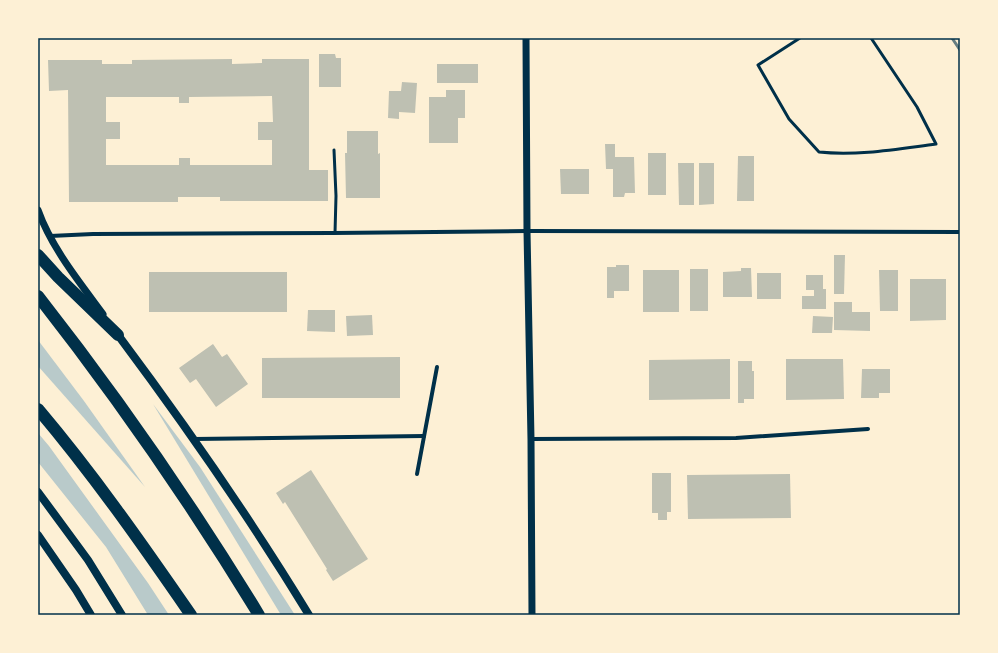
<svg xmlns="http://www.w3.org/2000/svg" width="998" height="653" viewBox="0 0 998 653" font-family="'Source Serif 4',serif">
  <rect width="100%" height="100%" fill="#fdf0d5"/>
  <!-- green -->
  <g fill="#b9caca">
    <path d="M38,340l46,61 61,86 -107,-121z"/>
    <path d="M153,404l47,63 95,148h-14z"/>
    <path d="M38,433l11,13 99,137 21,32h-21l-42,-68 -68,-85z"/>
  </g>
  <!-- building -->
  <g fill="#bec0b2" fill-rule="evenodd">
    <path d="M319,54h16l1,4h5v29h-22z"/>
    <path d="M232,59v5l30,-1v-4h47v111h19v31h-108v-4h-42v5h-109l-1,-112 -19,1 -1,-31h54v4h30v-4zM272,96l1,26h-15v18h14v25h-82v-7h-11v7h-73v-26h14v-17h-14v-25h73v6h10v-6z"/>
    <rect x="437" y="64" width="41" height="19"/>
    <path d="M402,82l15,1 -2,30 -16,-1v7l-11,-1 1,-27h12z"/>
    <path d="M446,90h19v28h-7v25h-29v-46h17z"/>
    <path d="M347,131h31v23l2,-1v45h-34l-1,-45h2z"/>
    <path d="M605,144h10v13h19l1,36h-10l-1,4h-11v-28h-7z"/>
    <rect x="648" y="153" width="18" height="42"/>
    <path d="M738,156h16v45h-17z"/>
    <path d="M678,163h16v42h-15z"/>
    <path d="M699,163h15v41l-15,1z"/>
    <path d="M560,169h29v25h-28z"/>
    <path d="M834,255h11l-1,39h-10z"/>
    <path d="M616,265h13v26h-15v7h-7v-31h9z"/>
    <path d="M741,268h10l1,29h-29v-25l18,-1z"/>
    <rect x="690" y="269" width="18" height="42"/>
    <rect x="643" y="270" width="36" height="42"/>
    <path d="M879,270h19v41h-18z"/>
    <rect x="149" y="272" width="138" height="40"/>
    <rect x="757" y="273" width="24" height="26"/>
    <path d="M806,275h17v14h3v20h-24v-13h12v-6h-8z"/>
    <path d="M910,279h36v41l-36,1z"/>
    <path d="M834,302h18v10h18v19l-36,-1z"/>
    <path d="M308,310h27v22l-28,-1z"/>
    <path d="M372,315l1,20 -26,1 -1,-20z"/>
    <path d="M813,316l20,1 -1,16h-20z"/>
    <path d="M213,344l9,13 5,-3 21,30 -32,23 -20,-28 -6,4 -11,-15z"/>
    <path d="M400,357v41h-138v-40z"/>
    <path d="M730,359v40l-81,1v-40z"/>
    <path d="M786,359h57l1,40 -58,1z"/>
    <path d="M738,361h14v10h2v28h-10v4h-6z"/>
    <path d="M862,369h28v24h-11v5h-18z"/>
    <path d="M311,470l57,89 -35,22 -7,-11 1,-1 -42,-67 -2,2 -7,-11z"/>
    <path d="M652,473h19v39h-4v8h-9v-7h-6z"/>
    <path d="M790,474l1,44 -103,1 -1,-44z"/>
  </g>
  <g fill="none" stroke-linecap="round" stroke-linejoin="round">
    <!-- service -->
    <g stroke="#003049" stroke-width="3">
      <path d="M800,38l-42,27 31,54 30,33c39,4 78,-3 117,-8l-19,-37 -46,-69"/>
      <path d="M334,150l2,46 -1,37"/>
    </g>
    <!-- minor -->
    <g stroke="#003049" stroke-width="4">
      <path d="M50,236l43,-2 240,-1 194,-2 433,1"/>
      <path d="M194,439l230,-3"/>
      <path d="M531,439l205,-1 132,-9"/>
      <path d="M417,474l20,-107"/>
    </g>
    <!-- tertiary -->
    <g stroke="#003049" stroke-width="7">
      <path d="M526,38l1,193 4,208 1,176"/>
      <path d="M38,210c13,37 42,73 65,104"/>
    </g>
    <!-- secondary -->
    <g stroke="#003049" stroke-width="8">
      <path d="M118,335c68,91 132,183 191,280"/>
      <path d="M38,492l50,68 34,55"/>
      <path d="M38,535l38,55 15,25"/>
    </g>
    <!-- motorway -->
    <g stroke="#003049" stroke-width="12">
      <path d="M38,255l20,22 60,58"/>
      <path d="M38,296c80,102 154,209 221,319"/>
      <path d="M38,409c55,65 104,135 153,206"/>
    </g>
    <!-- rail -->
    <path stroke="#657d81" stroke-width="3" d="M952,38l8,12"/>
  </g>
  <!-- border -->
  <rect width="998" height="653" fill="none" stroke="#fdf0d5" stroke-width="78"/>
  <rect x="39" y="39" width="920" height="575" fill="none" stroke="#003049" stroke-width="1.5"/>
</svg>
